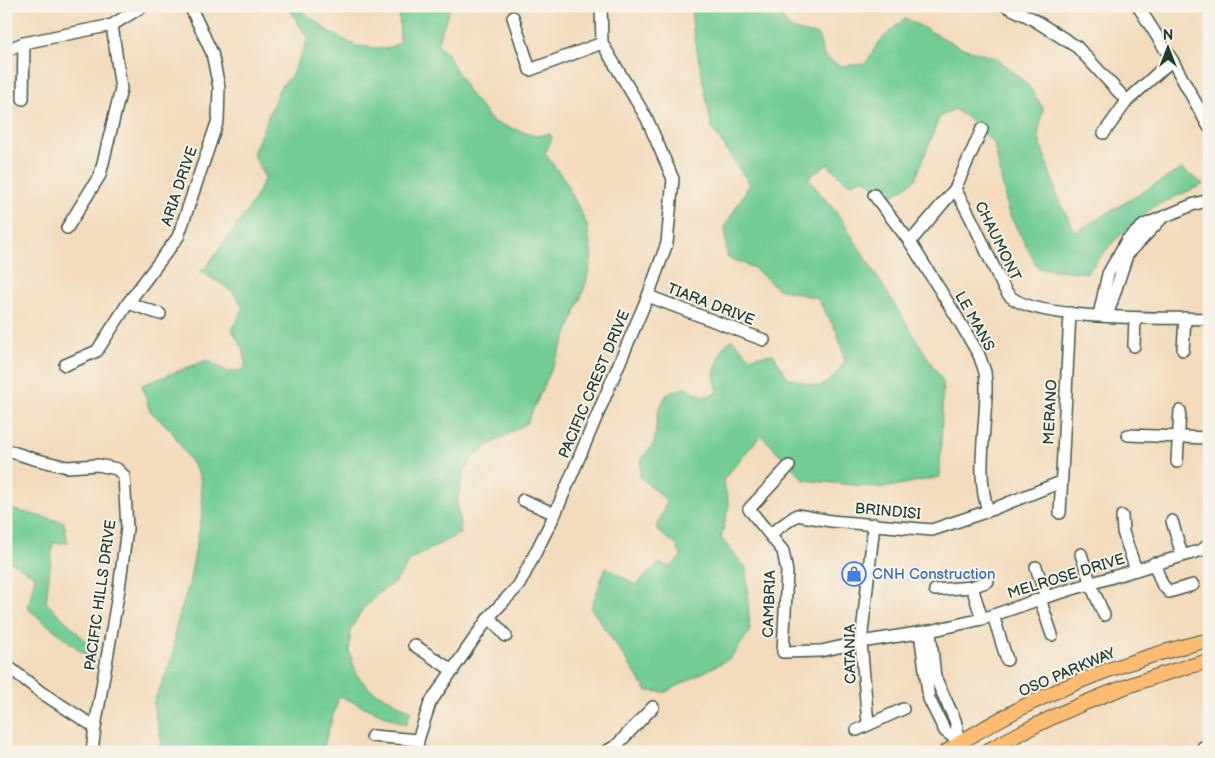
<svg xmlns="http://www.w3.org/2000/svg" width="1215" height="758" viewBox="0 0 1215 758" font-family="'Balsamiq Sans',sans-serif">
  <rect width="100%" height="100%" fill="#f7f3e8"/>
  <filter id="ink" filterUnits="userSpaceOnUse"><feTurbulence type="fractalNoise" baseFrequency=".02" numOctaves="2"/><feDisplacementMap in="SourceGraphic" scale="10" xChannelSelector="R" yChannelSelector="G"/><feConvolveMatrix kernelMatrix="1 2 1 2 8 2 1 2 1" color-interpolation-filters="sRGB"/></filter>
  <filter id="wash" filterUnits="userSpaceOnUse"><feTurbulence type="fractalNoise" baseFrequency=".0096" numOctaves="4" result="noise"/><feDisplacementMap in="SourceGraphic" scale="20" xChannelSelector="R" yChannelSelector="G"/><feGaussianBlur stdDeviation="1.12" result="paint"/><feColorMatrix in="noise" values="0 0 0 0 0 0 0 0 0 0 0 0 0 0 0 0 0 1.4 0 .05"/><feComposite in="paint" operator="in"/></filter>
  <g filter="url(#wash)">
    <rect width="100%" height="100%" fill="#f3dbbc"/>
    <!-- green -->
    <g fill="#72cc94" stroke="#488464">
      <path d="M288,6h7l36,27 26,13 28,3 15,-6 -1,-37h52l-14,37 8,7 24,43 24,29 42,14 15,-2 2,4 -7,16 20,26 22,45 5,33 -7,28 -19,51 -39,86 -39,23 -16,12 -9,17 -6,26 4,32 -50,26 -15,22 -18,13 -16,16 -11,19 -2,22 8,24 13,14 41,22 -5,14 -67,-29 -17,56h-167l7,-10 -9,-38 20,-47 2,-27 14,-46 14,-74 -3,-34 -29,-46 -21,-19 -8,-26 65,-25 21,12 16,-2c4,-15 -4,-27 -12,-40l11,-21c-6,-19 -26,-28 -43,-37l7,-6 42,-57 16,-31 -12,-24 27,-67 11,-11 17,-37z"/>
      <path d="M691,6h87c8,26 15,24 40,29l6,21 15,10 26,-2 14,-22 26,-24 55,29 38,12 30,26 15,23 -5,28 21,65 17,31 105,-63 23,15 -51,23 -38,33 -28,33 -49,-5 -30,-56 -14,-69 -25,-24 -15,-10 -15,9 -24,62 -25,18 -26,-20 -15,6 -22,-20 -19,14 32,39 103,165 -3,95 -57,11 -79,-8 -43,-45 -38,45 6,25 -8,33 25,30 4,63 -19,27 -65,34 -19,-1 -56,-83 15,-41 30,18 22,-21 13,3 10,-11 -4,-10 -21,-17 11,-28 -27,-24 1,-17 13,-17 4,-31 8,-17 20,-8 18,10 14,-4 -4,-19 9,-27 9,-8 18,18 23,-3 15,24 32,9 14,-10 11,-16 -8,-29 -20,-34 -39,-9 -24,-21 -27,-11 -2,-31 25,-42 -8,-11 -30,-45 -19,-98z"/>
      <path d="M6,508l58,14 4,21h-15l-7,59 41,40 1,15 -60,-48 7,-33 -29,-17z"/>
    </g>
  </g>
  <g filter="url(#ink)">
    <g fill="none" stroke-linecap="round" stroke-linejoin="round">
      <!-- minor casing -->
      <g stroke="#3f5548" stroke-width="14">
        <g id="minor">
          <path d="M1006,6l25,12 46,29 50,54"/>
          <path d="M1138,6l34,54 37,67"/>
          <path d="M513,17l17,53 72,-27"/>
          <path d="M6,50l18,-7 88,-18 31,-19"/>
          <path d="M23,99l1,-56"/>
          <path d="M1104,133l23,-32 45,-41"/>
          <path d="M955,189c13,22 24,45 34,68 6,12 11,26 19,37 22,28 162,23 201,25"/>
          <path d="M874,195l36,47 45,72 24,41 6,17 1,12c1,42 -11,87 2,127"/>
          <path d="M67,228l33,-53 21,-86 -9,-64"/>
          <path d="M910,242l45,-53 27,-60"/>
          <path d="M648,296l116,44"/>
          <path d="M128,303l32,11"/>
          <path d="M1099,315l9,-41 19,-34 17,-15 48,-20 17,-5"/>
          <path d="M1107,316l20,-61 34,-36"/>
          <path d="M1134,346l1,-28"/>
          <path d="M1183,350l2,-32"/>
          <path d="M65,365l32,-14 31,-48 50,-66 40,-117 1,-33 -7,-34 -22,-47"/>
          <path d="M1128,435l81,3"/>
          <path d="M6,450l28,9 33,8 31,-2 19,4 7,7 3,52 -8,61 -24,138 -3,25"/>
          <path d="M1177,462l3,-51"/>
          <path d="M789,466l-40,43 34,42 4,21 -4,80 38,-1 40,-9 69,-11 52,-12 64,-22 156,-47 7,-6"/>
          <path d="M523,500l32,14"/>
          <path d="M1060,513l10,-200"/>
          <path d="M1122,516l1,16 13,38"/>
          <path d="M1172,521l10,34"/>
          <path d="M770,534l27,-19 34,6 101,9 56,-19 73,-29"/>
          <path d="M1081,554l10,31 13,30"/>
          <path d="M1154,563l8,21 7,8 24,-7"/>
          <path d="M1036,567l10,30"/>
          <path d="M972,587l16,-6"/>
          <path d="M935,590l37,-3 10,32"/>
          <path d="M1040,599l12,36"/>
          <path d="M993,615l14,45"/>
          <path d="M489,617l17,19"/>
          <path d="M930,631l5,46 20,43 5,22 6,10"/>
          <path d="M920,633l9,66 16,32 15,11"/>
          <path d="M414,645l39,26"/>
          <path d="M6,665l36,28 53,34"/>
          <path d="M868,724l-7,-82 13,-118"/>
          <path d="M857,730l46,-21"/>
          <path d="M372,736l46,4"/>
          <path d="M417,752l1,-12 12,-37 59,-86 30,-32 36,-71 93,-218 19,-53 6,-64 -26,-60 -45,-76 -1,-37"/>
          <path d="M605,752l11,-6 37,-39"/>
          <path d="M1202,752l1,-5"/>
        </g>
      </g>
      <!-- major casing -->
      <g stroke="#3f5548" stroke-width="16">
        <g id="major">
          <path d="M946,752c79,-53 171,-90 263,-112"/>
          <path d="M985,752c71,-40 145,-71 224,-91"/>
        </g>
      </g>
      <!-- minor -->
      <use href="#minor" stroke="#fff" stroke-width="11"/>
      <!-- major -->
      <use href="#major" stroke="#febb71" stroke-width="14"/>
    </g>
  </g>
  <!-- icons -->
  <defs>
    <g id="shop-ring" transform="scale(1.25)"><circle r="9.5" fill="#f7f3e8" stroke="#3f7fe0" stroke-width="1.5"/><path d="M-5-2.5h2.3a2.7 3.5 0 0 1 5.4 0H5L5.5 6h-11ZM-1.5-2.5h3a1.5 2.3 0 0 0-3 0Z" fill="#3f7fe0"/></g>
  </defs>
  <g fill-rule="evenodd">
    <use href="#shop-ring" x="854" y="574"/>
  </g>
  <g text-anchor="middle" stroke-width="4" stroke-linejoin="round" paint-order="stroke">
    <!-- street labels -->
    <g font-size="15" fill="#1f3d34" stroke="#f7f3e8">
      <text transform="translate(179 186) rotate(-71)" y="5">ARIA DRIVE</text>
      <text transform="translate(998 241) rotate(64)" y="5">CHAUMONT</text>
      <text transform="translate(711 304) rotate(21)" y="5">TIARA DRIVE</text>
      <text transform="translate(975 321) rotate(61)" y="5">LE MANS</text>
      <text transform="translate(594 384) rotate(-67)" y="5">PACIFIC CREST DRIVE</text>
      <text transform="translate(1050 412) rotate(-87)" y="5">MERANO</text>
      <text transform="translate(888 511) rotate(5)" y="5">BRINDISI</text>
      <text transform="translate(1066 576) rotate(-17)" y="5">MELROSE DRIVE</text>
      <text transform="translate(100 595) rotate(-82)" y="5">PACIFIC HILLS DRIVE</text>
      <text transform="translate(769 604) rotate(-88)" y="5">CAMBRIA</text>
      <text transform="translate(850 654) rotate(-91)" y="5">CATANIA</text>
      <text transform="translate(1067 672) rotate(-23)" y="5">OSO PARKWAY</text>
    </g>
    <!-- shop labels -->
    <g font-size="15" fill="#366cbe" stroke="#f7f3e8" text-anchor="start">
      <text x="872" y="579">CNH Construction</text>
    </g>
  </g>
  <!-- margin -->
  <rect width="1215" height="758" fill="none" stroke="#f7f3e8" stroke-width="25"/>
  <!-- north arrow -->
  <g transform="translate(1168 48)" stroke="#f7f3e8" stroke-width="4" paint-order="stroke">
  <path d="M0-4L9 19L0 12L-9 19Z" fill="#1f3d34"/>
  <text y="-8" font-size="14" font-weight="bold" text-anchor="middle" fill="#1f3d34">N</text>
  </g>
</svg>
